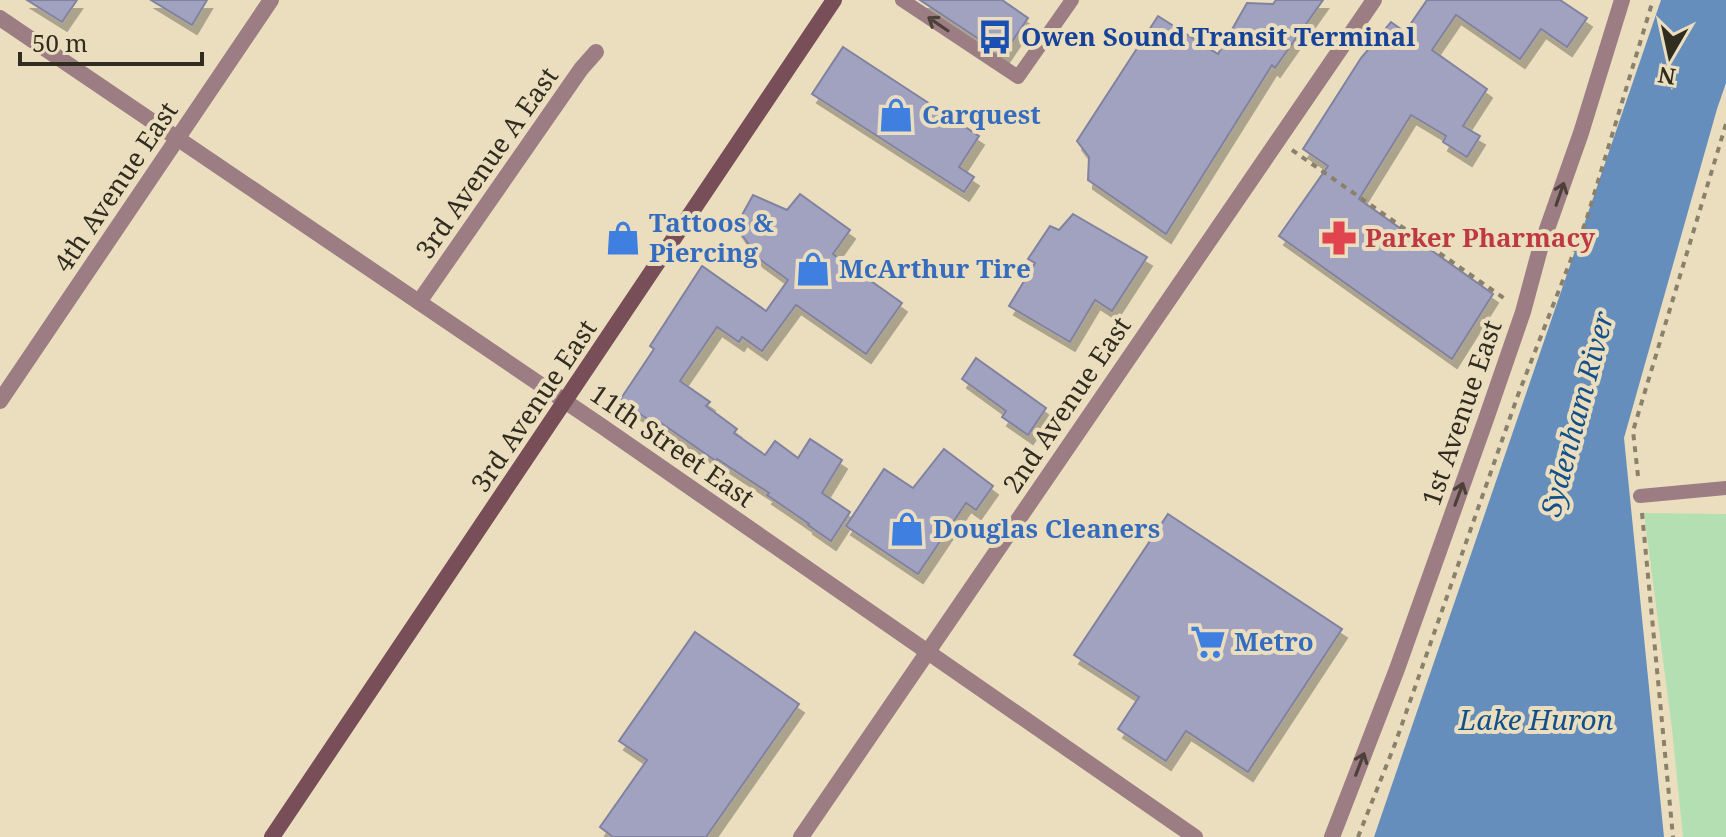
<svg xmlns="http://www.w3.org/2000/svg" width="1726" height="837" viewBox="0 0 1726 837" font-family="'Noto Serif',serif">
  <defs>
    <filter id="shadow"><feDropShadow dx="5" dy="9" stdDeviation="0" flood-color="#0004"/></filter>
  </defs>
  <rect width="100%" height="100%" fill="#ebdebf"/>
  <!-- green -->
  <path fill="#b3dfb3" d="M1644,513l82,1v323h-43l-11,-108z"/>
  <!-- water -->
  <path fill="#658ebd" d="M1661,0h65v83l-9,26 -93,329 40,399h-290z"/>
  <!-- building -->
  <g fill="#a1a2c0" stroke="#80829f" stroke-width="2" filter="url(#shadow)">
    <path d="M27,0h50l-15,22z"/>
    <path d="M151,0h56l-15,25z"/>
    <path d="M920,0h82l26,18 -25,37z"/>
    <path d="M1276,0h47l-48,68 -3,-3 -106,169 -78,-54 1,-23 -12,-16 81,-125 60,38 29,-51 26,1z"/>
    <path d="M1427,0h133l27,18 -20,29 -26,-18 -21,30 -64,-44 -24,35 55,39 -24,37 17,10 -13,21 -24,-15 3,-6 -35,-21 -52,84 134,95 -41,65 -173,-123 49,-70 -25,-17 58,-91 30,-36 14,10z"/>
    <path d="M843,47l136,89 -20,31 15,10 -10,15 -152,-98z"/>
    <path d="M800,194l50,36 -17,24 69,49 -36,51 -70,-49 -34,46 -20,-14 -3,5 -22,-15 -37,54 30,21 -4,4 31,23 -3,4 31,22 10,-14 23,17 12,-19 32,21 -20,33 28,19 -19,29 -23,-16 1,-1 -42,-29 2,-2 -52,-34 -1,2 -55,-38 -2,4 -39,-27 34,-51 -4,-3 52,-80 64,45 22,-31 -30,-22 -22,-32 17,-31 34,15z"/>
    <path d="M1073,214l74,43 -35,54 -17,-11 -25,42 -61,-36 26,-43 -7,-4 22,-33 9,4z"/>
    <path d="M976,358l70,50 -18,27 -26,-18 4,-6 -44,-32z"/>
    <path d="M944,449l49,37 -17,24 -10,-7 -48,71 -72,-48 38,-57 29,19z"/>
    <path d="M1168,514l174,115 -94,143 -62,-41 -20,30 -48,-32 21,-32 -65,-42z"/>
    <path d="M695,632l104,72 -93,133h-93l-13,-10 47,-67 -28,-19z"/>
  </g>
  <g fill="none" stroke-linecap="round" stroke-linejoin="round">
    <!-- path -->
    <g stroke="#8a816c" stroke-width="4" stroke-dasharray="6 6" stroke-linecap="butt">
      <path d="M1292,150l216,151"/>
      <path d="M1638,476l-5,-45 93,-307"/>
      <path d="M1642,513l31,324"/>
      <path d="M1358,837l37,-93 123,-349 68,-174 67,-221"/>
    </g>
    <!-- lane -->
    <g stroke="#9b7d83" stroke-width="14">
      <path d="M902,0l116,77 54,-77"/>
      <path d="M1640,496l86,-8"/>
    </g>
    <!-- street -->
    <g stroke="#9b7d83" stroke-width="16">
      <path d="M0,18l603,409 592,410"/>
      <path d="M419,302l162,-233 15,-17"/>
      <path d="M0,401l271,-401"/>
      <path d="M801,837l573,-837"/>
      <path d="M1332,837l65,-168 89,-250 37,-107 17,-63 41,-116 41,-133"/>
    </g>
    <!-- secondary -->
    <path stroke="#784f58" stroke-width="16" d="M272,837l562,-837"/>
  </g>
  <!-- one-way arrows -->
  <defs><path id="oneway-shaft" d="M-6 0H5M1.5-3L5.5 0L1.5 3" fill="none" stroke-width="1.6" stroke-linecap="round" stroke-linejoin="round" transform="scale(2)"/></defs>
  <g stroke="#4c4039">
    <use href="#oneway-shaft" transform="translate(938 24) rotate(-146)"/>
    <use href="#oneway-shaft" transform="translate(1560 194) rotate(-71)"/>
    <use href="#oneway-shaft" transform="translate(1459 494) rotate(-70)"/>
    <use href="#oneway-shaft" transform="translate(1360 764) rotate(-69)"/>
  </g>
  <!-- icons -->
  <defs>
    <g id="bus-bare" transform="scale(2.76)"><path d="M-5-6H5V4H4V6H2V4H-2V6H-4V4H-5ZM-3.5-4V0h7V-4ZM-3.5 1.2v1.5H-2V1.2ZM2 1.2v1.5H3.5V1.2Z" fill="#1a4fb4" stroke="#ebdebf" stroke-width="2.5" paint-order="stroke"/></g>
    <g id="shop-bare" transform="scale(2.76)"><path d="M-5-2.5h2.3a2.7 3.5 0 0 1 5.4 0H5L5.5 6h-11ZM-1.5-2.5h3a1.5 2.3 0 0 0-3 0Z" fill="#3f7fe0" stroke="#ebdebf" stroke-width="2.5" paint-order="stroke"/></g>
    <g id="pharmacy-bare" transform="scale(2.76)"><path d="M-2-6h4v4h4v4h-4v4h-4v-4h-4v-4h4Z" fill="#e0444e" stroke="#ebdebf" stroke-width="2.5" paint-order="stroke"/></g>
    <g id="supermarket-bare" transform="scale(2.76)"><path d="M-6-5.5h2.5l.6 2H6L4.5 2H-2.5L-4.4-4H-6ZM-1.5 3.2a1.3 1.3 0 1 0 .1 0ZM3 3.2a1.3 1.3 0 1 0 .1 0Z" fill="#3f7fe0" stroke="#ebdebf" stroke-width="2.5" paint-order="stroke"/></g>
  </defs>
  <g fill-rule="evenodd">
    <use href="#bus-bare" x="995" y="37"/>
    <use href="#shop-bare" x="896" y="115"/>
    <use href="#shop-bare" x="623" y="238"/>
    <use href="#pharmacy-bare" x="1339" y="238"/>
    <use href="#shop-bare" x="813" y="269"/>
    <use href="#shop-bare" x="907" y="529"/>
    <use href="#supermarket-bare" x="1208" y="642"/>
  </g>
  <g text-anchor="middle" stroke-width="8" stroke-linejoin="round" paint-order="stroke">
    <!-- transit labels -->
    <g font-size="26" font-weight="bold" fill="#164399" stroke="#ebdebf" text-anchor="start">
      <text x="1021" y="46">Owen Sound Transit Terminal</text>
    </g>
    <!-- shop labels -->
    <g font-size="26" font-weight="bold" fill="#366cbe" stroke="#ebdebf" text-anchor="start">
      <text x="922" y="124">Carquest</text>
      <text x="649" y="232">Tattoos &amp;<tspan x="649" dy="30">Piercing</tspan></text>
      <text x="839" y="278">McArthur Tire</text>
      <text x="933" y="538">Douglas Cleaners</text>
      <text x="1234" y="651">Metro</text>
    </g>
    <!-- street labels -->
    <g font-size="26" fill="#312c20" stroke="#ebdebf">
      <text transform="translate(487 163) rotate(-55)" y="9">3rd Avenue A East</text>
      <text transform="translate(116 187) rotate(-56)" y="9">4th Avenue East</text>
      <text transform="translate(1067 405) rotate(-56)" y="9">2nd Avenue East</text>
      <text transform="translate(534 406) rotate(-56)" y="9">3rd Avenue East</text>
      <text transform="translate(1462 413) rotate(-71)" y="9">1st Avenue East</text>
      <text transform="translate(672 446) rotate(35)" y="9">11th Street East</text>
    </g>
    <!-- health labels -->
    <g font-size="26" font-weight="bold" fill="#be3a42" stroke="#ebdebf" text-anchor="start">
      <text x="1365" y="247">Parker Pharmacy</text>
    </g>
    <!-- water labels -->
    <g font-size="28" font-style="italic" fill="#13508a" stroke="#ebdebf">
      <text transform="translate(1577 414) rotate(-75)" y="10">Sydenham River</text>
      <text x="1536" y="730">Lake Huron</text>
    </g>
  </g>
  <!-- north arrow -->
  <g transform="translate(1670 56) rotate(189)" stroke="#ebdebf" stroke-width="6" paint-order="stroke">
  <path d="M0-6L14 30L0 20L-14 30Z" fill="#312c20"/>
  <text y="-12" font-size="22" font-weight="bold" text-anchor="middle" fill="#312c20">N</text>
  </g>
  <!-- scale -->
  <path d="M20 52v12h182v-12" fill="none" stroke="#312c20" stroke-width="4"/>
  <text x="32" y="52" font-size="24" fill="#312c20" stroke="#ebdebf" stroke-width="6" paint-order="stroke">50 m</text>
</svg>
